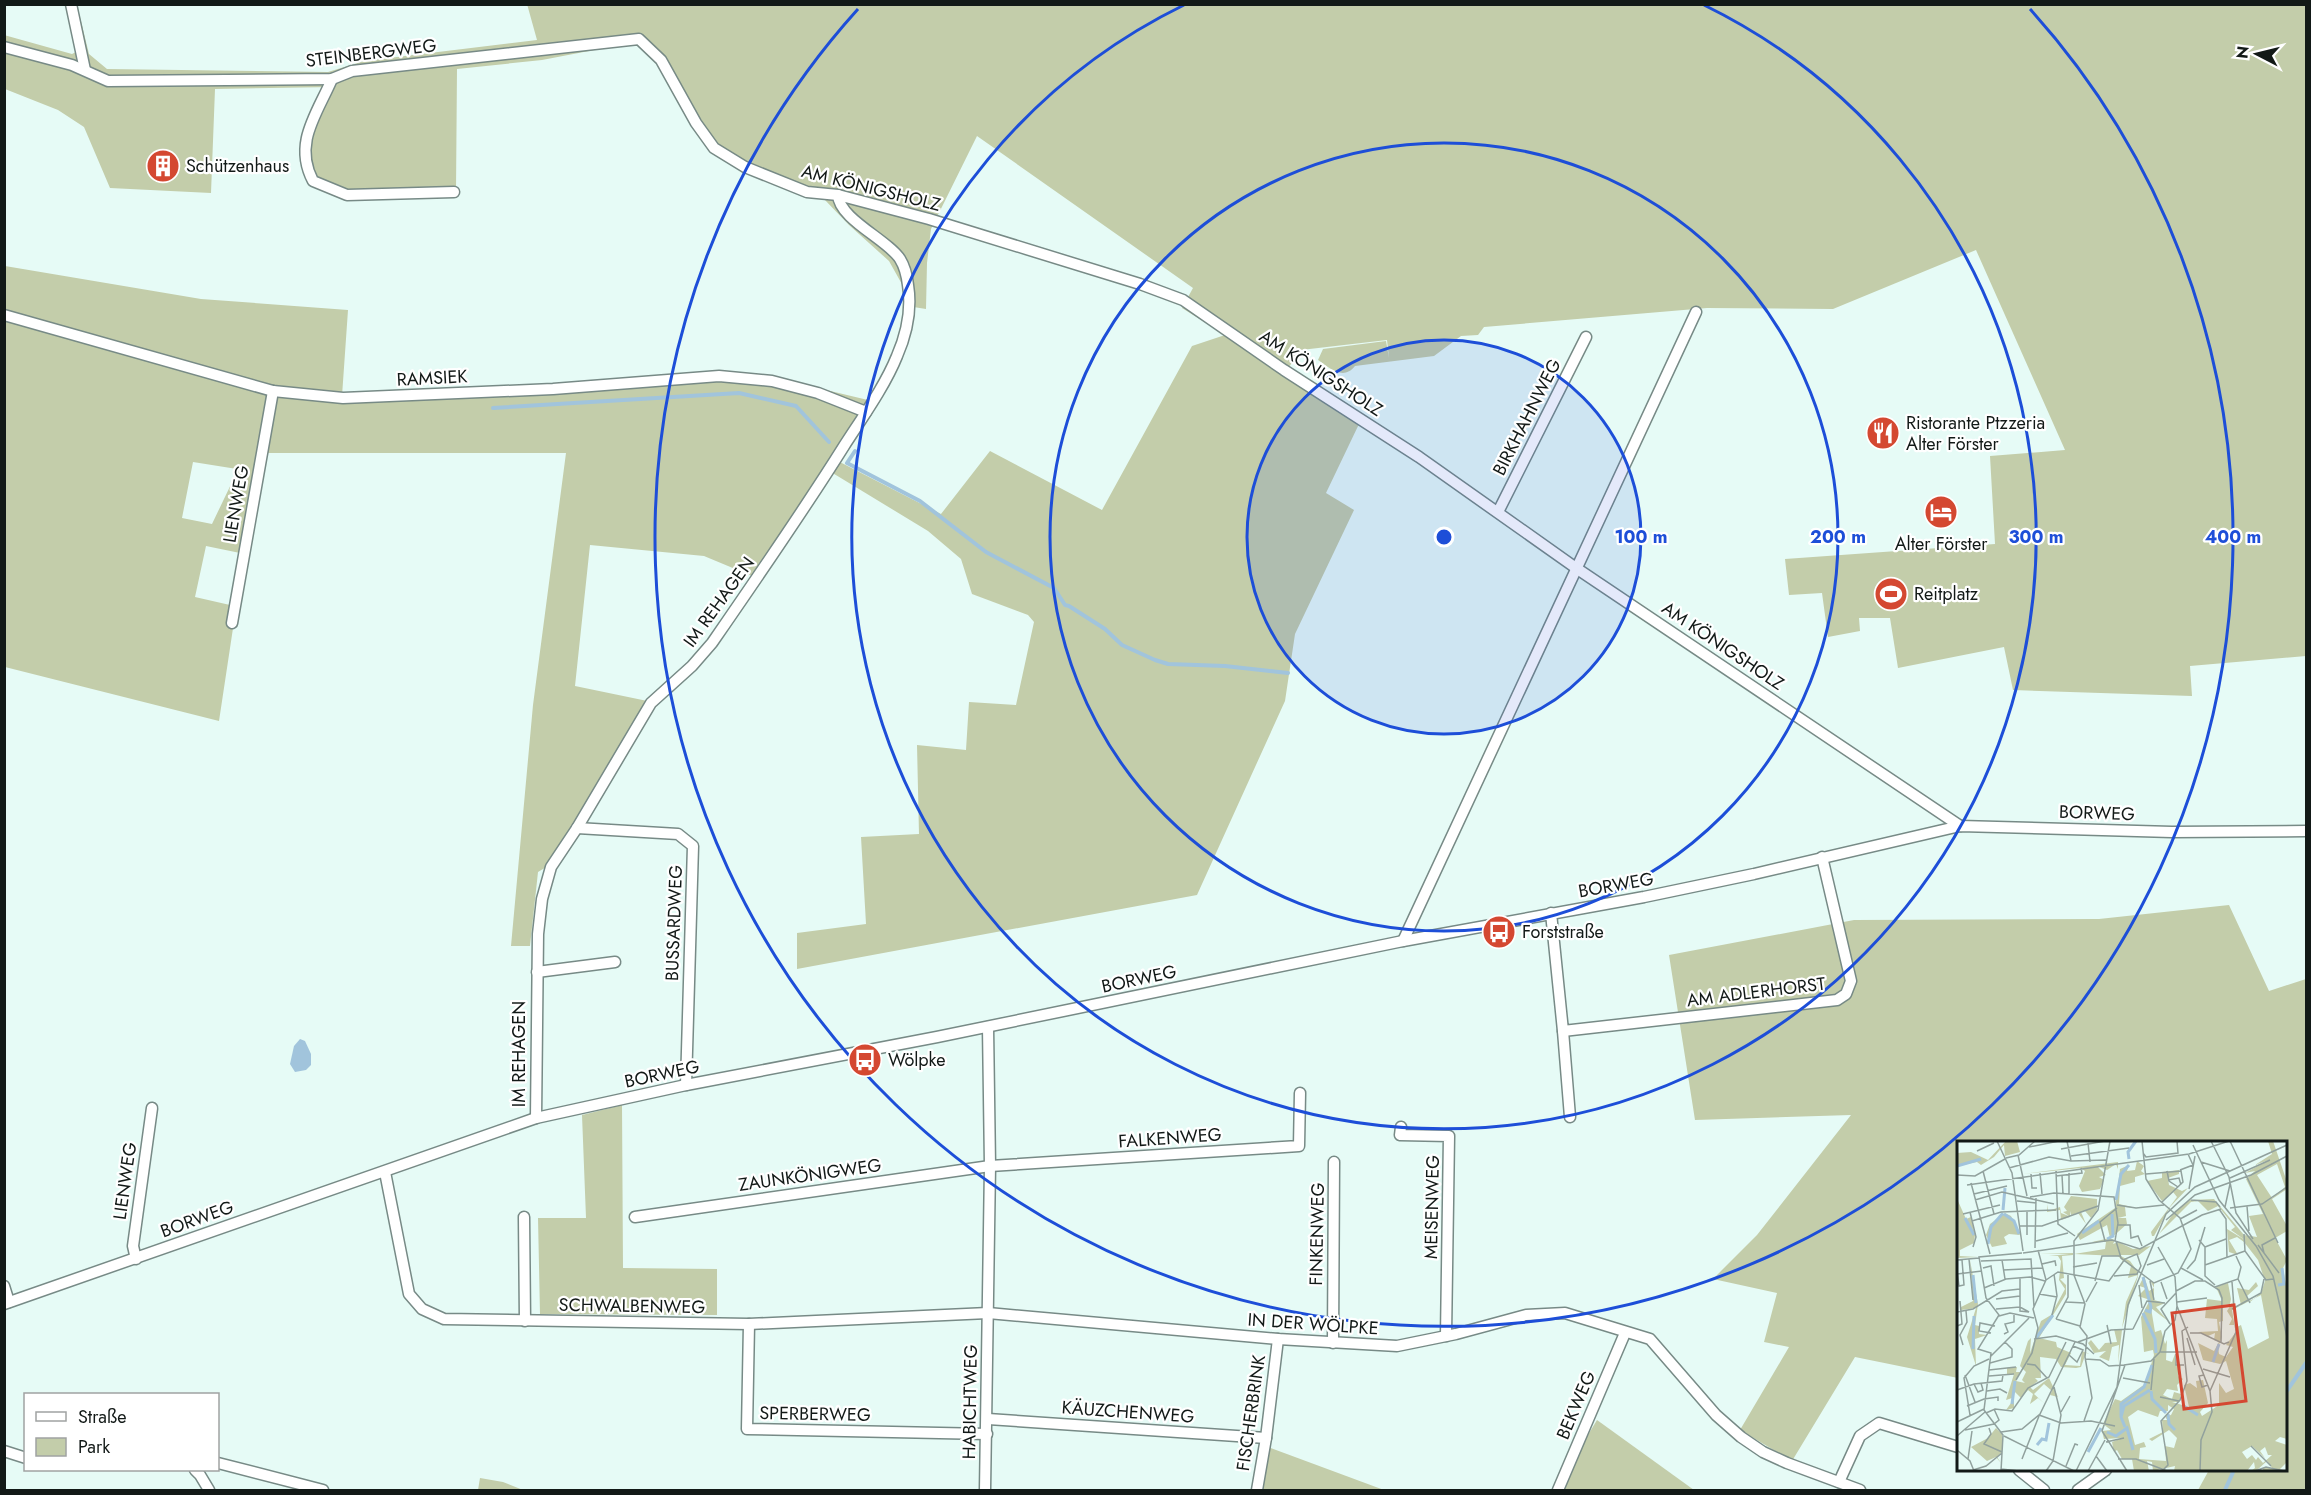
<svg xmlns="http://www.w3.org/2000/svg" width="2311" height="1495" viewBox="0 0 2311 1495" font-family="Jost,sans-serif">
  <rect width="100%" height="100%" fill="#e6fbf6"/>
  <!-- green -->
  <g fill="#c3cdaa" fill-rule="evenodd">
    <path d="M527,4l1779,1v651l-116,10 2,30 -179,-6 -9,-43 -106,21 -8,-50h-31l1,13 -32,6 -6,-44 -33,2 -4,-36 210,-15 -5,-88 75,-6 -89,-200 -143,59 -126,-1 -223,19 -6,8 -17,1 -27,20 -79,10c-12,15 -25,2 -37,-6l5,-11 63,-8 3,17 -2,-18 -86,10 -17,24 75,50 -33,69 28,17 -59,124 -10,67 -88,194 -400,74v-36l69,-9 -5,-87 58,-3 -2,-89 49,5 3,-48 47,3 18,-83 -6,-7 -56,-21 -11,-35 -33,-28 -102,-62 -74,107 -48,-20 -114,-11 -15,141 82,17 -109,163 -10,6 -8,74h-19l22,-241 33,-252h-302l-29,162 -16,106 -214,-54v-401l196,33 147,11 -6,86 430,-19 100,24 -40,57 109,56 49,-63 112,59 90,-164 33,-11 -43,-27 11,-20 -216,-152 -46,93 -4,34 -1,46 -19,-3 -4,-20 -14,-25 -40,-36 -25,-26 -82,-28 -32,-22 -50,-86 -24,-21 -94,18 -85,9 -1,121 -110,1 -32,-13 -7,-33 26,-58 -118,2 -4,104 -101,-5 -26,-61 -26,-17 -53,-21 -1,-54 68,19 4,-2 -11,-47h12l12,49 18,15 221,3 36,-11 173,-21zM193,462l44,7 -2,7 -23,48 -30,-6zM206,546l34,7 -10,52 -35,-8z"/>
    <path d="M2229,905l40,86 37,-12v511h-108l11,-20h77v-90l2,-10h-2v-228h-328v236l-103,-21 -63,104 -52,-31 49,-83 -25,-5 13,-49 -64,-14 44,-44 94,-120 -156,5 -26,-165 185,-35 245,-1z"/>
    <path d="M622,1105l1,163 94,1v46l-177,-1 -2,-96h48l-4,-103z"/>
    <path d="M1597,1420l97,70h-139z"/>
    <path d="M1268,1447l116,43h-124z"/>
    <path d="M480,1478l23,4 20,8h-45z"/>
  </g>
  <!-- water -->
  <path fill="#a1c4dc" d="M300,1039l5,2 6,13v11l-5,5 -11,2 -5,-8 4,-18z"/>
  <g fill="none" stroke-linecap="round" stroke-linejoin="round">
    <!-- stream -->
    <g stroke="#a1c4dc" stroke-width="4">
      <path d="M493,408l246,-15 57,13 33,36"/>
      <path d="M855,451l-8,12 73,38 66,51 68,36 11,17 4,1 36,23 17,16 33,15 13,4 57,2 63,7"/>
      <path d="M2286,1392l20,-29"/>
      <path d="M2225,1490l9,-20"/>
    </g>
    <!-- minor casing -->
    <g stroke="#778a86" stroke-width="13">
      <g id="minor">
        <path d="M71,4l14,66"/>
        <path d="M4,47l68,18 36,16 224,-2 20,-8 287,-32 22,21 35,63 18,25 31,19 62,25 31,3 91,24 211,65 43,16 101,70 135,87 157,111 384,258"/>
        <path d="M332,79c-15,35 -39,64 -19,102l34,14 107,-3"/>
        <path d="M4,315l269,76 70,7 210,-9 166,-13 53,5 46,12 48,19"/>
        <path d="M1498,512l88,-175"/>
        <path d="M232,623l41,-232"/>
        <path d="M577,828l101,6 15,12 -7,239"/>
        <path d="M1551,913l12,118 274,-31 9,-6 5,-13 -29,-124"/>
        <path d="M1403,941l293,-629"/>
        <path d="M537,972l78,-10"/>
        <path d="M1563,1031l7,86"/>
        <path d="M536,1118l2,-184 4,-35 9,-32 26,-39 74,-125 41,-37 20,-23c45,-65 90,-130 132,-197 18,-28 41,-60 53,-90 10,-23 15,-46 11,-71 -1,-9 -3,-18 -8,-26 -12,-19 -61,-40 -62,-64"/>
        <path d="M1401,1127l-1,8 49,1 -3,200"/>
        <path d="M385,1172l24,122 13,15 22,10 305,5 239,-11 290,26 119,7 59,-12 70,-19 39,-2 85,26 66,76 25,22 22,15 24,11 73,27"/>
        <path d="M524,1217l1,104"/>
        <path d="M635,1217l355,-51 309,-20 1,-53"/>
        <path d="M136,1259l-3,-13 19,-138"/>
        <path d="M4,1286l5,16"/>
        <path d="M4,1304l532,-186 150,-33 251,-48 466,-96 241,-44 110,-23 206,-48 212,6 134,-1"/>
        <path d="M749,1324l-2,105 240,5"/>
        <path d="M1333,1343l1,-181"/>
        <path d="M988,1419l278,19"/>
        <path d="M4,1451l22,7"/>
        <path d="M218,1463l105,27"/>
        <path d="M195,1470l5,5 9,15"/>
        <path d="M2019,1470l25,20"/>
        <path d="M1839,1482l21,-46 19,-13 79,24"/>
        <path d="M985,1490l5,-324 -2,-139"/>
        <path d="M1257,1490l9,-52 12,-99"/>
        <path d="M1558,1490l67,-157"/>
        <path d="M2078,1490l28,-20"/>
      </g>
    </g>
    <!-- minor -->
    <use href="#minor" stroke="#fff" stroke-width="10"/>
  </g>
  <!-- distance rings -->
  <circle cx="1444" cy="537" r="197" fill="#1d4ed8" fill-opacity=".12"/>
  <g fill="none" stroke="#1d4ed8" stroke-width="3">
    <circle cx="1444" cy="537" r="197"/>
    <circle cx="1444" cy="537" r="394"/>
    <path d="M1704 5A592 592 0 1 1 1184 5"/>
    <path d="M2030 9A789 789 0 1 1 858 9"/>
  </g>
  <!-- icons -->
  <defs>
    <g id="building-disc" transform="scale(1.725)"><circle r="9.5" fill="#d44831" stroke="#fff"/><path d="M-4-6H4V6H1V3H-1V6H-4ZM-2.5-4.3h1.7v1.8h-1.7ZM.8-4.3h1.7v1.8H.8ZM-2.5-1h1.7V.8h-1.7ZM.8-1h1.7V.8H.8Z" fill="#fff"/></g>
    <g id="restaurant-disc" transform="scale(1.725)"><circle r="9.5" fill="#d44831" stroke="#fff"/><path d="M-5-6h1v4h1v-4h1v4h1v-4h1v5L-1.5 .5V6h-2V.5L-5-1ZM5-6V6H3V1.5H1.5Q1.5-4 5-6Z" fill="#fff"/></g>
    <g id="hotel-disc" transform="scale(1.725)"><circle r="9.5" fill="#d44831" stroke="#fff"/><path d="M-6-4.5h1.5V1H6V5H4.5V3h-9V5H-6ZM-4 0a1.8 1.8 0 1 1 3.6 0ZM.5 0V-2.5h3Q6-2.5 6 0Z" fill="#fff"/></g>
    <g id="stadium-disc" transform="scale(1.725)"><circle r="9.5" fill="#d44831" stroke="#fff"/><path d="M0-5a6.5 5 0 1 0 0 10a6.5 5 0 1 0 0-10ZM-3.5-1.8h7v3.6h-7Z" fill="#fff"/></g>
    <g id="bus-disc" transform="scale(1.725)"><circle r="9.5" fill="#d44831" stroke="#fff"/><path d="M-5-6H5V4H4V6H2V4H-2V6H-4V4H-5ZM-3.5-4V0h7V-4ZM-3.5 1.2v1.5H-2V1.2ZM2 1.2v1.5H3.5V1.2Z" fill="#fff"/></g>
  </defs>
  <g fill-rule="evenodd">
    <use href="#building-disc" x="163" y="166"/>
    <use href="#restaurant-disc" x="1883" y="433"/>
    <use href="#hotel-disc" x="1941" y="512"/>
    <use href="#stadium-disc" x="1891" y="594"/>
    <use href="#bus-disc" x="1499" y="932"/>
    <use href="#bus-disc" x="865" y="1060"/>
  </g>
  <g text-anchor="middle" stroke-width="4.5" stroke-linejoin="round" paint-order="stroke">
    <!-- street labels -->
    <g font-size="18" fill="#121917" stroke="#fff">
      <text transform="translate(371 53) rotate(-7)" y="6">STEINBERGWEG</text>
      <text transform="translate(871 188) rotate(14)" y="6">AM KÖNIGSHOLZ</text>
      <text transform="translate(1321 373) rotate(33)" y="6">AM KÖNIGSHOLZ</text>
      <text transform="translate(432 378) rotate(-3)" y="6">RAMSIEK</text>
      <text transform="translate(1527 417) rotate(-63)" y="6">BIRKHAHNWEG</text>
      <text transform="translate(236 504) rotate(-80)" y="6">LIENWEG</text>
      <text transform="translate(719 602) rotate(-54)" y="6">IM REHAGEN</text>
      <text transform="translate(1723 646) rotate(34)" y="6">AM KÖNIGSHOLZ</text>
      <text transform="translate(2097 813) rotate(2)" y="6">BORWEG</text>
      <text transform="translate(1616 885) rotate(-10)" y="6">BORWEG</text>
      <text transform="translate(674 923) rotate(-88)" y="6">BUSSARDWEG</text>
      <text transform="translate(1139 979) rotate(-12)" y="6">BORWEG</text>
      <text transform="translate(1756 992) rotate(-7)" y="6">AM ADLERHORST</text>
      <text transform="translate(519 1054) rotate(-90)" y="6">IM REHAGEN</text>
      <text transform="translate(662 1074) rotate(-12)" y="6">BORWEG</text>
      <text transform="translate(1170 1138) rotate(-4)" y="6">FALKENWEG</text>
      <text transform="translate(810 1175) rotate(-8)" y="6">ZAUNKÖNIGWEG</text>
      <text transform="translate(125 1181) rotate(-82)" y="6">LIENWEG</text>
      <text transform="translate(1432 1207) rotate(-89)" y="6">MEISENWEG</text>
      <text transform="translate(197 1219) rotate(-20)" y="6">BORWEG</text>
      <text transform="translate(1317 1234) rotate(-89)" y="6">FINKENWEG</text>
      <text transform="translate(632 1306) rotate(1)" y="6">SCHWALBENWEG</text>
      <text transform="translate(1313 1324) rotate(4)" y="6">IN DER WÖLPKE</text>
      <text transform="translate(970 1402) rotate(-89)" y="6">HABICHTWEG</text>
      <text transform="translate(1576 1405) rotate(-67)" y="6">BEKWEG</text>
      <text transform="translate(1128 1412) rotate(4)" y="6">KÄUZCHENWEG</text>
      <text transform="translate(1251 1413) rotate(-82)" y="6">FISCHERBRINK</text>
      <text transform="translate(815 1414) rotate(1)" y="6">SPERBERWEG</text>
    </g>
    <!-- poi labels -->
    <g font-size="18" fill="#121917" stroke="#fff" text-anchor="start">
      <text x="186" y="172">Schützenhaus</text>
      <text x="1906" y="429">Ristorante Ptzzeria<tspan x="1906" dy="21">Alter Förster</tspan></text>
      <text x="1941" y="550" text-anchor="middle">Alter Förster</text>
      <text x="1914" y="600">Reitplatz</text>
      <text x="1522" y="938">Forststraße</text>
      <text x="888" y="1066">Wölpke</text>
    </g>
  </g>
  <!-- overview -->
  <g transform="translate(1957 1141)">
    <rect width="330" height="330" fill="#e6fbf6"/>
    <path d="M49,0h11l3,11 -15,4 -1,-11 -10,12 -13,8 -4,-3 -20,4v-13l14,-1 17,8zM311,0h5l14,41v7l-15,10 15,27v5l-12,7 12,22 -4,8 4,23v148l-7,-2 -5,4 12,4v17l-9,9h-15v-3h9l-5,-7 -11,10h-5l4,-3 -1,-6 -7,9h-73l1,-5 -22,5 -1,-9 -5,-1 2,10h-15l-2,-12h-10l-5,-9 -3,2 -2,-10 10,-4 -18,1 -2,-8 9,-1 -8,-6 12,-25 6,2 24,-17 9,-29 -1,-5 -9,2 -3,-35 9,-17 -12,-4 8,-8 -7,-2 5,-10 5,15 5,-3 -4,-8 4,3v17l11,3 -9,4 12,14 -17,-13 4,24 6,-2 4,14 2,-4 -1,20 6,2 3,-8 1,11h5l-3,11 5,3 -6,6 1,6 -11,-2 -4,6 9,4 2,-7 7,2 -2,8h-7l17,5 -5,-22 6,-2 7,5 -1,-7 7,-1 5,23 -8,9 2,4 17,-11v-22l7,10 8,-4 -8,-28 -6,3 -17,-4 -5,-17 16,8 5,-9 -5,-2 1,-7 -7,3 -10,-4 20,-1 -1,-12 -12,-1 2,-19 15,2 -6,-14 12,-4 3,16 -1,5 -7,1v16l-4,1 3,15 -4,10 1,7 7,3 7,-10 -7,-2 10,-13 -2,-7h-5l3,-6 -5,-8 5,-8v-6l1,12 8,-4 -4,-17 12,2 7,-8 2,4 -11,10 3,6 11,-9 4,-12 -7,-21 -14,-18 -7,-5 -8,3 9,15 -9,-3 -2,-23 18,11 -14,-10 4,-3 -17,-21 -10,5 -10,-10 -7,1 -32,32 16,-23 15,-11 24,-1 30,36 13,2 -8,-21 14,-2 -17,-35 9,-8 -10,2 24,-13 -14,5 17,-11zM320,23l8,23 -13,11 -15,-23zM304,154l8,43 -21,11 -7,-24 -6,3 -3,-18zM211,264l6,4 -3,6 -6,1 2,4h-5l1,12 -14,7 3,2 17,-11 8,8 -3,10 -9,-2 1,15 -27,-2 1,-11 6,-1 -2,-5 -9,3 -7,-28 10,-7 20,7 2,-6h8zM295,305l13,12 -5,-7 5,-4 3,8h4l-9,8 -5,-6 -2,3 -4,-5 -5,4 -5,-7zM180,20l7,5 -3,5 4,3 -10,3v5l-15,4 -1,18 17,4 -11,-1 1,9 -8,2h8l1,6 -17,15 5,1 -2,4 5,-2 15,7 18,-3 -12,9h-20l11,6 8,11v4l-16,52 4,-26 12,-27 -10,3 3,-12 -7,-5 -7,11 6,-11 -5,-5 -44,-2 31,-5 1,-7h-14l18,-4 -3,-13 -27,15 -3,-6 38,-26 5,-39 9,-4 -2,6 8,-1zM161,21v7l-2,-5 -9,6 -10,-4 9,9 -7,2 5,3 -4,9 -18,3 -3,-6 6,-15 -4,-3 -58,6zM222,29v4l-11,4 1,7 13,6 6,-3 -18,19 -16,29h-2l-1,-4 26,-35 -4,-5 -11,9 -15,-20 15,-3v-6zM114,55l26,3v11l-6,8 -6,-7 -4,1 5,12 -8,-11 -7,2 -1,-4v6l-9,3 -1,-10 -13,2v-8l1,7 12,-4 1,6 8,3 -6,-4 4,-1 -3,-4zM1,60l8,18 5,-2 4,18 -1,8 -14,7v6l18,1 -21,1zM48,72l6,3 9,19 -11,-1 -5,3 3,7 -15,3 -6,-12 4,-11zM116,112v2l-11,1 2,22 -4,1 6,6v9l-27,44 17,4 1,5 14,6 -6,12 15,1 2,-15 8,3 -4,-1 -5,14 -5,1 -15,-1 -5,-8 -16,-2 1,21h-6l3,3 -8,6 3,3 16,-12 9,19 -8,-2 2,-4 -8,-7 -10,10 11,10 -7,-6 -8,6 3,-10 -5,-4 -7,8 -7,-7v17l-8,2 5,-7 1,-5 -6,2 8,-26h-7v-6l10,-1 -1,5h4l-4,9 9,2 -3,-3 4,-8 -6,-6 8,-25 3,-3 -1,15 11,-32 10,-6 14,-26 -6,-9 2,-19 -3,-5h-9l20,-2h-29zM13,119l8,44 -3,21 4,1v8l8,1 -12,4 1,27 -9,-29 9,-29 -15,2v-3l12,-6zM157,188l8,1 -4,34 1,-19 -7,2 -3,14 -10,-4 7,-6 -12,2 -6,-10 3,-3 8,10 6,-7 12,-1zM39,287l6,6v18l-5,5 4,6 -5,-6 -9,4 -16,-14 17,-9z" fill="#c3cdaa" fill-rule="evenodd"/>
    <path fill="none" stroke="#a1c4dc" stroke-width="3" d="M172,18l-1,-7 8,-11M0,25l24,-7M159,59l5,-26 8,-9M46,69l2,-22M47,73l10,7 5,13M8,77l9,17M125,92l17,-12M150,98l6,-3 -1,-22M31,103l3,-17 12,-14M16,134l3,28M186,136l8,30 -1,5 -5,-2M321,144l6,-1 -2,-16M186,172l12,26 1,14M79,197l17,-23M16,208l1,-33M256,221l6,-18M194,250l1,8 14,14M55,263l3,-23M225,264l16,10M211,273l1,10 6,6M164,275v-12l23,-17 8,-22M168,286l-4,-10 3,-11 26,-16M150,291l9,4 11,-8 6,22M80,304l5,-6 4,1 3,-17M131,311l13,-24"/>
    <path fill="none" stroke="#91a19d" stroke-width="1.5" d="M40,0l15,32 11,78M110,0l4,20M254,0l18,36 7,36 17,26M273,0l48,102M131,2l2,19M236,4l26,55 37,46 17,30M72,6l30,-6M104,8l44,-8M20,10l17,-8M186,12l3,4 32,-4 -1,-12M61,14l9,41M114,15l58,-8M49,17l13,-3 16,-14M244,21l29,9M52,27l40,-11 22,4 35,-1M223,29l13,-5 -5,-11M26,30l11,43M99,30l2,53 17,12M210,30l2,10 9,6M83,32l2,21M74,33l1,14h5M189,33l35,-3 2,11 -21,20M0,34l18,1 30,-17M105,34l1,19M99,35l26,-3 -1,-5M273,37l40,-18M211,39l11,-2 2,7M14,42l19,71M10,44l222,-31 40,-13M232,48l6,-33M17,53l33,-8M112,54v-22M73,56l24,-4 60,4 4,26 -3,18M18,59l27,-8 52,12M234,59l25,2 4,5M60,60l19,2M160,64l19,3 28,-3M290,65l2,25M268,66l5,-23M273,67l32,-4 25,-17M262,68l7,10 1,39M13,71l6,25 -3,10M6,73l37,-9M223,78l17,-9M209,79l29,-25 56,-20 36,-19M15,80l29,-9 55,-2M161,84h12l1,13 7,-2 4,10M63,85h22l56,-20M287,93l1,17 21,29 7,-1M70,94v-23M242,99l6,7v29l10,9M79,100l32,-8M148,100l-5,-19 17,-14M159,100l5,17 33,25 24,-10 13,-24 -11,-31 -21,-18 -13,-21 -4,-38M301,104l21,28M201,106l17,30 2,29 33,85 2,21 -11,28 -1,31M248,106l21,-8M78,107l1,-50M66,112l89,-13 28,9 62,-34 19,-6M307,112l-2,-8 13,-7M12,118l4,41M0,119l22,-2M45,119l3,19M24,120l50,-2 3,48M85,123l13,-3 1,5M190,124l17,-6M248,124l40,-14M116,126l24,-4M26,127l8,-2 3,20M224,127l22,12M230,128l8,-9 10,-33M46,129l40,-2M0,130l2,15 5,-1 -2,-25M0,133l25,-3M316,135l14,61M281,138l12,24M89,139l12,-8 51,9 16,-22 12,-5 4,12 -4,8 -23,2M138,140l7,-25h18M193,140l4,19M204,141l6,17M182,144l3,23M258,146l23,-8 3,-12 -5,-11M27,147l22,-9 24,-2 15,4M219,150l19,-10h10l14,9 3,8 -1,45M82,153l18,3M39,158l24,-3M109,161l19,1M129,161l11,-20M220,161l30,-4M63,166v-29M39,168l24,-2 9,5 -9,-1v-4M275,168l29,-16 3,-14M0,171l16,-3 29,-18 18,-2M95,174l5,-19 -3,-22M42,175l11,-3 24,5M99,178l12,-22v-22M99,178l24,7M213,183l-9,-15 15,-16M150,184l4,19M0,185l5,-2 -2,-23M176,188l14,-28 18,2M34,192l-12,-2 1,-8 15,3M233,192h11l23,11 5,-2M47,193l4,-2 -3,-8 9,-2v-7M230,197l8,27M77,198l22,-3 27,8 11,10M121,201l33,-12 22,-1M6,204l-3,-10 7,-13 -1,-11M203,211l5,-21 10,-11 2,-14M203,211h37M219,213v11h8M112,214l8,7 6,-12 -10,-4M34,215l38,-38M128,218l15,1 9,6 15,-1 27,-4 9,-9M33,222l22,-6v-8l-7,-7M70,223l8,1 12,13M168,224l-23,66 25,40M246,228l27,8M32,229l27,-3M8,234l10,27M247,234l-5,1 3,11 6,-2M32,235l25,-2M166,237l27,5M59,239l16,-27 6,-25 -5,-19 13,-29 -8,-30M17,243l4,8 5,-2 -2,-7M0,249l17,-6 28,-3 1,-6M194,249l3,-31M30,250l13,-2 7,4M253,250l26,-59 -4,-50M203,256l19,4M10,265l17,-7 14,-2v4M104,271l9,-16M29,272l9,-4 17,2 16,-23 21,-11 17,-35M13,274l-6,-37 10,-12 15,-7M82,274l22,8 30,-2 24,5M127,280l8,-23 -7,-41 2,-21 -7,-9 5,-23 -11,-29v-34l24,-31 12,-69M0,281l27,-13M32,287l2,6 -7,10 18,8M8,289l29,-6 5,-4 -5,-11M44,291l21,-3 18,-15 35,-72M0,295l28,-24M47,295l70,35M149,301l18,-4M294,305l20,20M0,309l13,11 4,10M139,315l11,15M11,318l4,-28M65,318l17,-43M161,318h18l31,12M109,325l9,-22 3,1M44,328l18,2M16,329l13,-4 16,-13M206,329l5,-5 -7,-44 19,-21 7,-19 -5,-50 6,-4M44,330l2,-36 -19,-25 7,-57 -13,-4 21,-34 -13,-17 -7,-41 43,-4M89,330l7,-10 8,-46 -7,-28M119,330l41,-84 11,-82 38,-91 29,-27 92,-42M131,330l17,-31M298,330l11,-4 18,4"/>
    <path fill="#d44831" fill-opacity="0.15" stroke="#d44831" stroke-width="3" d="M277,164l12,96 -62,8 -12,-96z"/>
    <rect width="330" height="330" fill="none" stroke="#121917" stroke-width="3"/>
  </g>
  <circle cx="1444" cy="537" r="9" fill="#1d4ed8" stroke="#fff" stroke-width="3"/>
  <g font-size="18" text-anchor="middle" font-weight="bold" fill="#1d4ed8" stroke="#fff" stroke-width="4.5" stroke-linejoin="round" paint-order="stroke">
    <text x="1641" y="543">100 m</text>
    <text x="1838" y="543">200 m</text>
    <text x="2036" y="543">300 m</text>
    <text x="2233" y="543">400 m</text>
  </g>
  <!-- border -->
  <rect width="2311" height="1495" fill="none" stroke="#121917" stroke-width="12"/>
  <!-- legend -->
  <rect x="24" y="1393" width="195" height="78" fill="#ffffff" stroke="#a0a3a2" stroke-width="1.5"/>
  <rect x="36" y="1412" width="30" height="9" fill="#ffffff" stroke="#a0a3a2" stroke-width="1.5"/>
  <text x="78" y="1423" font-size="18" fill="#121917">Straße</text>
  <rect x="36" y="1438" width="30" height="18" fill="#c3cdaa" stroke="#a0a3a2" stroke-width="1.5"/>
  <text x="78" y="1453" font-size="18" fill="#121917">Park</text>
  <!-- north arrow -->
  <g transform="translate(2257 54) rotate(277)" stroke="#ffffff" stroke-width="4.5" paint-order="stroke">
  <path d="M0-4.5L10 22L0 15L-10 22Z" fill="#121917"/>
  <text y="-9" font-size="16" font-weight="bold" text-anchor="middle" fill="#121917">N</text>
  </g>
</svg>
